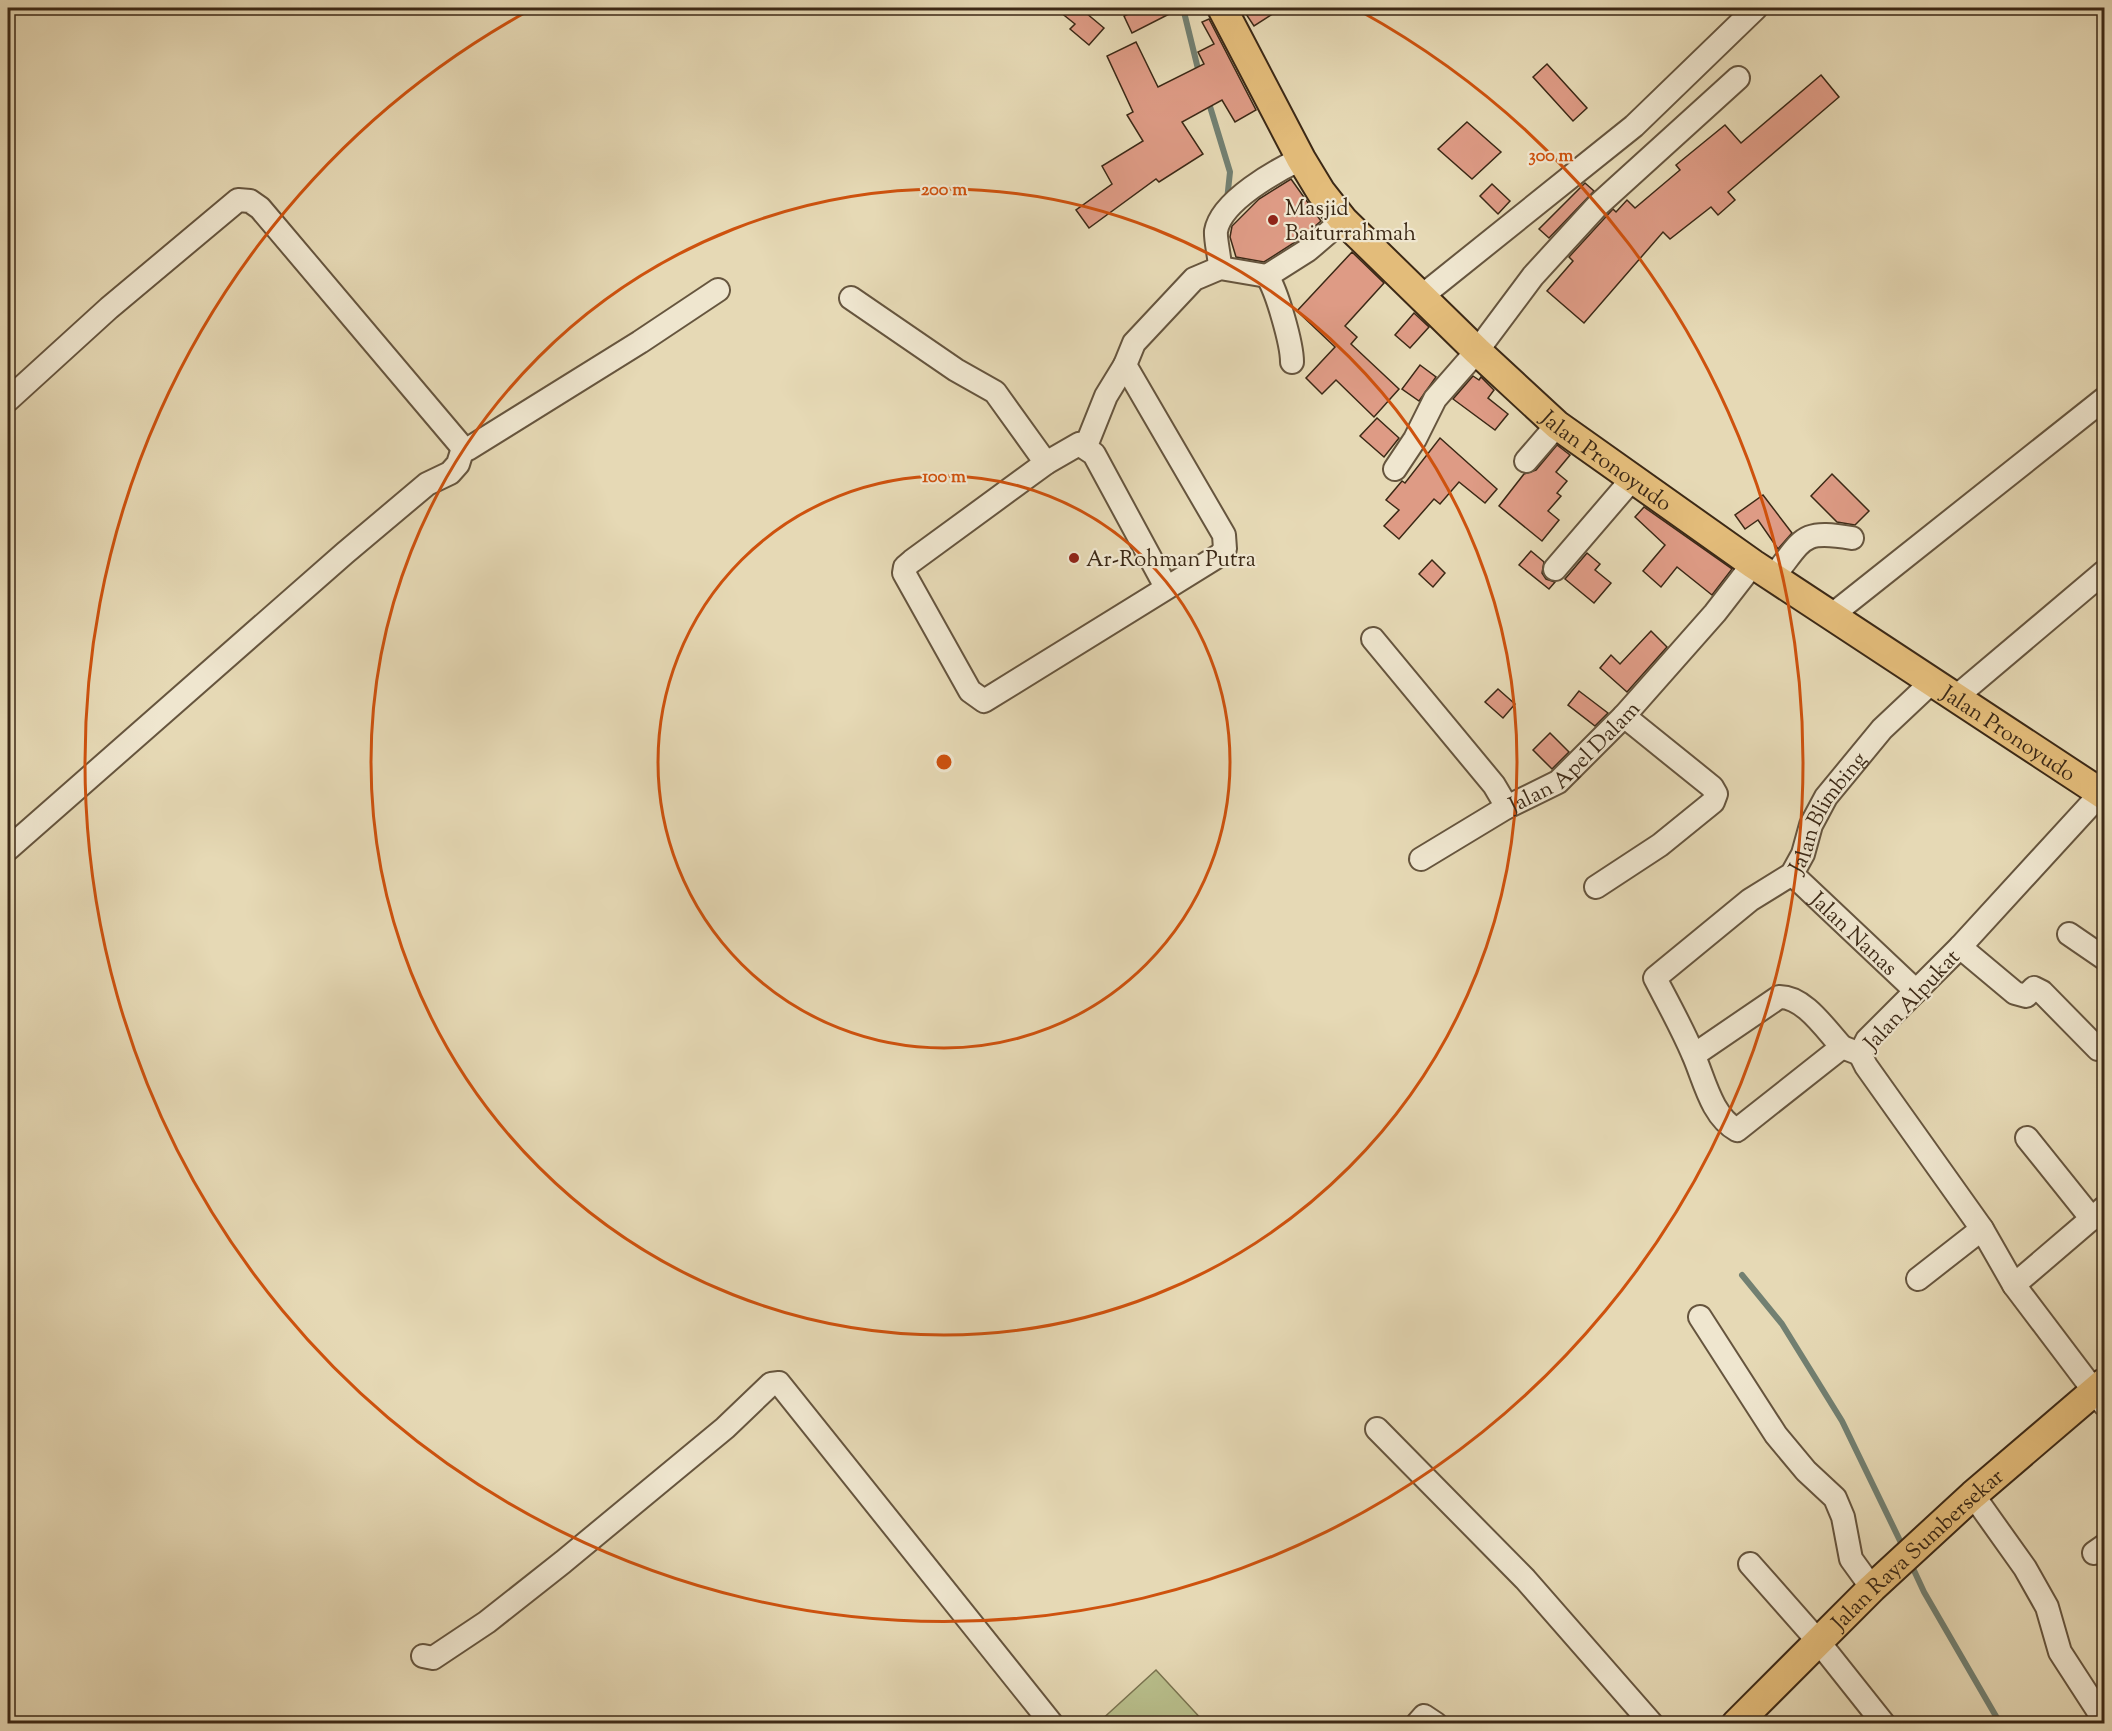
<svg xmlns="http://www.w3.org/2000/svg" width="2112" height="1731" viewBox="0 0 2112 1731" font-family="'Sorts Mill Goudy',serif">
  <rect width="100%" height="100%" fill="#e6d9b5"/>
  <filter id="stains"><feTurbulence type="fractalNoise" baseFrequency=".00333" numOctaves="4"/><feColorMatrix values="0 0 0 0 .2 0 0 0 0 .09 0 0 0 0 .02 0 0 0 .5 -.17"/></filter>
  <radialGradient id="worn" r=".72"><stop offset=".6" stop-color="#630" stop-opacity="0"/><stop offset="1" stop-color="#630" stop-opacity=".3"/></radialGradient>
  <!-- green -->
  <path fill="#b8be8b" stroke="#7a7450" stroke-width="1.5" d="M1156,1670l49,53h-107z"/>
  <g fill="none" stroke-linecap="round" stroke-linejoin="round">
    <!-- stream -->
    <g stroke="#728072" stroke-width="6">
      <path d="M1183,8l16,65"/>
      <path d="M1208,100l22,72 -3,28"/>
      <path d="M1742,1275l40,49 60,97 62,128"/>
      <path d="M1911,1564l13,28 73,126 -1,6"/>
    </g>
  </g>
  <!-- building -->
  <g fill="#de9b85" stroke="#3c2916" stroke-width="1.5">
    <path d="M1055,8h25l24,20 -15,17 -19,-16 5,-5z"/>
    <path d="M1141,8h40l-49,25 -8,-17z"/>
    <path d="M1242,8h40l-28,18z"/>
    <path d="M1209,19l47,91 -21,12 -13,-22 -40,22 21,32 -44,28 -3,-3 -67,49 -13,-18 36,-26 -10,-18 41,-25 -16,-26 6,-3 -26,-56 29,-14 22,45 46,-23 -6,-12 16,-8 -12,-22z"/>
    <path d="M1547,64l40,44 -14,13 -40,-44z"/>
    <path d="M1821,75l18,22 -111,95 7,8 -17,15 -7,-8 -41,32 -7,-7 -79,91 -37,-32 26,-30 -4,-4 44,-48 3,3 11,-12 8,8 45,-38 -4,-5 49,-40 16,18z"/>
    <path d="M1467,122l34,30 -29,27 -34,-30z"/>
    <path d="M1291,179l30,42 -21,18 -36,23 -28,-5 -6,-20 2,-11 27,-27z"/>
    <path d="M1585,183l9,8 -45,47 -10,-9z"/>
    <path d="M1492,184l18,17 -12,13 -18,-18z"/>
    <path d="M1352,252l32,31 -39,43 12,11 -6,7 48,45 -25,28 -38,-37 -14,14 -16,-16 29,-31 -38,-36z"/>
    <path d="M1414,313l15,14 -19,21 -15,-13z"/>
    <path d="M1420,365l16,12 -17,24 -17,-12z"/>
    <path d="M1473,376l6,4 2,-3 13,13 -6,8 20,16 -13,16 -42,-31z"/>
    <path d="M1377,418l22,20 -15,19 -24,-21z"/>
    <path d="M1440,438l57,51 -12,14 -26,-21 -19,22 -6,-5 -35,40 -15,-13 15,-16 -13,-10 16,-19 3,2z"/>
    <path d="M1557,445l13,10 -14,17 11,9 -10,12 4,3 -13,15 11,9 -17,21 -43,-35 25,-32 12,-4z"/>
    <path d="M1832,474l37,37 -14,14 -18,-3 -26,-26z"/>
    <path d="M1763,495l29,38 -14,16 -20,-29 -13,9 -10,-14z"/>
    <path d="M1644,507l88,62 -20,26 -35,-28 -16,20 -18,-16 22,-26 -30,-28z"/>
    <path d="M1531,551l13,11 -2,11 4,6 9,3 -6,7 -30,-24z"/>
    <path d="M1587,553l13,11 -5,6 16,13 -17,20 -29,-24z"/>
    <path d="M1432,560l13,13 -12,14 -14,-13z"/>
    <path d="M1651,631l16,16 -40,45 -27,-24 11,-13 9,9z"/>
    <path d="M1498,689l17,15 -12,14 -18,-16z"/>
    <path d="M1579,691l29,22 -13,13 -27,-21z"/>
    <path d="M1550,733l19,19 -17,17 -19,-19z"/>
  </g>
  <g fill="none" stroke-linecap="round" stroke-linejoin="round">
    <!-- minor casing -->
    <g stroke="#66553e" stroke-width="26">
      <g id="minor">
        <path d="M1220,268c0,-10 -5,-29 -4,-37 5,-30 61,-61 85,-72"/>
        <path d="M1267,276c10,15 25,68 25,86"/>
        <path d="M1422,296l212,-170 122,-118"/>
        <path d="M851,298l105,72 39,22 51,71"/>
        <path d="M8,400l101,-92 129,-108 12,1 10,7 203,240 5,1 172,-107 78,-52"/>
        <path d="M1086,446l20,-50 19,-31"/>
        <path d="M1526,461l31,-36"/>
        <path d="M1395,469l20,-30 20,-40 42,-48 56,-75 65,-71 140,-127"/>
        <path d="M1555,569l79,-92"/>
        <path d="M1773,577c31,-38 27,-48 79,-39"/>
        <path d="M1166,587l-72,-133 -15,-10 -33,19 -134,98 -7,6 -1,6 66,118 14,10 236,-146 5,-6 -1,-14 -99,-170 9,-22 60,-64 26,-11 47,8 41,-26 35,-30"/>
        <path d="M1832,615l272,-216"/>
        <path id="s1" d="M1373,639l121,146 13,22 51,-25 66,-66 91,-103 38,-49"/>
        <path d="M1956,697l148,-125"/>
        <path d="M2104,790l-144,157 -93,93 -7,14 6,12 116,163 32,56 90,119"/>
        <path d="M8,849l337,-296 82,-69 23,-11 8,-9 5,-16"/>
        <path d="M1421,859l86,-52"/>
        <path id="s2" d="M1792,874l124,117"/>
        <path d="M1596,887l64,-42 53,-43 3,-8 -4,-7 -88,-71"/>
        <path d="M2069,934l35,24"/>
        <path d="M1960,947l55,46 11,3 8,-8 8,4 56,57"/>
        <path id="s3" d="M1860,1054l-18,-7 -105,83c-26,-14 -33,-52 -44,-76 -11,-26 -25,-51 -38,-76l95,-78 42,-26 11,-20 8,-29 15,-28 56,-68 51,-48"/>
        <path d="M1694,1055l85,-58c25,-1 47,33 63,50"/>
        <path d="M2027,1138l65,81"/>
        <path d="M1918,1279l64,-50"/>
        <path d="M2014,1285l90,-77"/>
        <path d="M1700,1317l76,118 30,36 29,27 8,19 8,42 21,29"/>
        <path d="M1377,1429l148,150 127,145"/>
        <path d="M1973,1495l52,73 22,39 13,45 44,68"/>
        <path d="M2094,1553l10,-7"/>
        <path d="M1750,1564l68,77 66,83"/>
        <path d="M423,1656l10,2 54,-36 76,-60 162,-134 46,-44 8,-1 273,341"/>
        <path d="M1417,1724l7,-8 12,8"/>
      </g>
    </g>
    <!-- major casing -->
    <g stroke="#3c2916" stroke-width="32">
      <g id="major">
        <path id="s4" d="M1222,8l79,151 20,33 22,28 134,131 80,74 196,139 351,231"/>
        <path id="s5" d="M1736,1724l136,-136 101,-93 131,-112"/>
      </g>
    </g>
    <!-- minor -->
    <use href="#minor" stroke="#efe6cf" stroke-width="22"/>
    <!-- major -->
    <use href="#major" stroke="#e3bc7a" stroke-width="28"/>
  </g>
  <!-- distance rings -->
  <g fill="none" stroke="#ce520e" stroke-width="3">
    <circle cx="944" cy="762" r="286"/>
    <circle cx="944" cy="762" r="573"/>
    <path d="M1360 11A859 859 0 1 1 528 11"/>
  </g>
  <!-- markers -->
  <g fill="#8f2418" stroke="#efe6cf" stroke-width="2">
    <circle cx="1273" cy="220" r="6"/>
    <circle cx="1074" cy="558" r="6"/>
  </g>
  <g text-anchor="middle" stroke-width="4.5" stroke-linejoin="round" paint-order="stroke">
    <!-- poi labels -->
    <g font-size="22" fill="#3c2916" stroke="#efe6cf" text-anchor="start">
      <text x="1285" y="215">Masjid<tspan x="1285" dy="25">Baiturrahmah</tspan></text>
      <text x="1086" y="566">Ar-Rohman Putra</text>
    </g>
    <!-- street labels -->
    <g font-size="22" fill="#3c2916" stroke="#efe6cf">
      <text dy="8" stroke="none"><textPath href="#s4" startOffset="602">Jalan Pronoyudo</textPath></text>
      <text dy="8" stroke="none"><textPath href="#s4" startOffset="1088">Jalan Pronoyudo</textPath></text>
      <text dy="8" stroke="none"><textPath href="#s1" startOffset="300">Jalan Apel Dalam</textPath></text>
      <text dy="8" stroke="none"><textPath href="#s3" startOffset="572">Jalan Blimbing</textPath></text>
      <text dy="8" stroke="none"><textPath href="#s2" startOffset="86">Jalan Nanas</textPath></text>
      <text transform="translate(1911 999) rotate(-47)" y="8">Jalan Alpukat</text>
      <text dy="8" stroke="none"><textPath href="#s5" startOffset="252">Jalan Raya Sumbersekar</textPath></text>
    </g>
  </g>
  <circle cx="944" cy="762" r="9" fill="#ce520e" stroke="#efe6cf" stroke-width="3"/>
  <g font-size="18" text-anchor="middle" font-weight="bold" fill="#ce520e" stroke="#efe6cf" stroke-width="4.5" stroke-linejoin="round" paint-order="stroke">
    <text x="1551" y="161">300 m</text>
    <text x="944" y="195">200 m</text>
    <text x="944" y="482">100 m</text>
  </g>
  <!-- margin -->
  <rect width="2112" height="1731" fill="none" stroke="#e6d9b5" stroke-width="30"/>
  <rect x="9" y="9" width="2094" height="1713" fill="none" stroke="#3c2916" stroke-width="3"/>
  <rect x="15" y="15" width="2082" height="1701" fill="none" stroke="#3c2916" stroke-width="1.5"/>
  <rect width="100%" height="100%" filter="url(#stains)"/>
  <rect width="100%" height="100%" fill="url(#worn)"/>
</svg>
